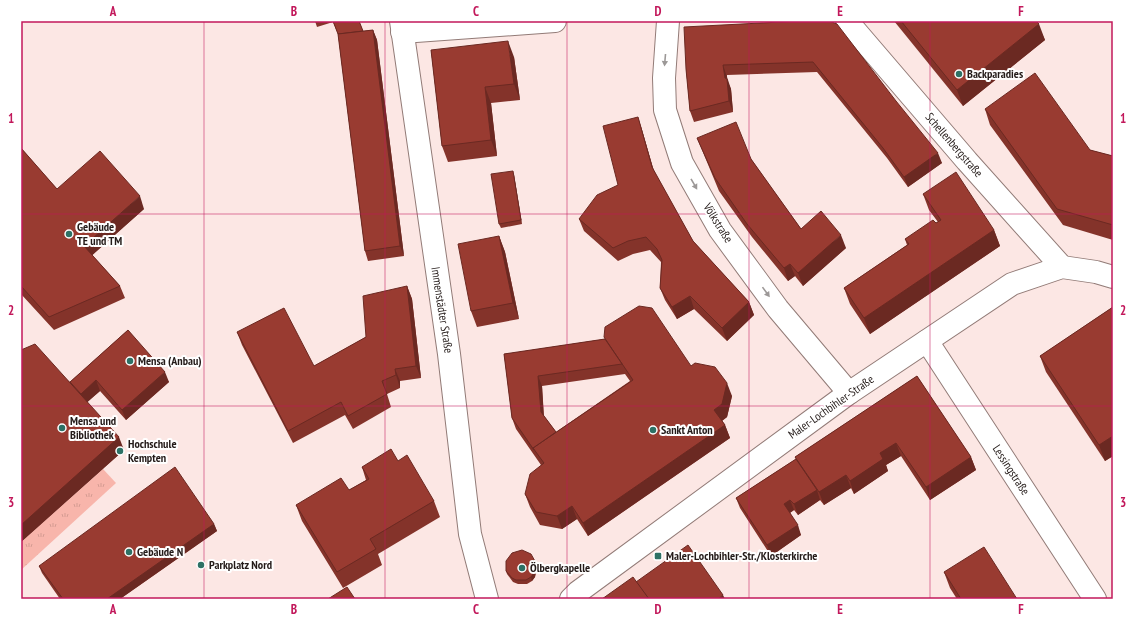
<svg xmlns="http://www.w3.org/2000/svg" width="1134" height="620" viewBox="0 0 1134 620" font-family="'PT Sans Narrow',sans-serif">
  <defs>
    <pattern id="grass-tufts" width="24" height="20" patternUnits="userSpaceOnUse"><rect width="24" height="20" fill="#f8b5ab"/><path d="M3 7l-1-3M5 7V3M7 7l1-3M15 17l-1-3M17 17v-4M19 17l1-3" fill="none" stroke="#d49b92"/></pattern>
  </defs>
  <rect width="100%" height="100%" fill="#fce7e4"/>
  <!-- grass -->
  <path fill="url(#grass-tufts)" d="M103,469l13,14 -95,87v-28z"/>
  <g fill="none" stroke-linecap="round" stroke-linejoin="round">
    <!-- street casing -->
    <g stroke="#927b77" stroke-width="24">
      <g id="street">
        <path d="M668,21l-4,57 1,32 17,53 38,67 58,79 71,84"/>
        <path d="M847,21l120,140 95,106"/>
        <path d="M402,32l153,-11"/>
        <path d="M927,341l168,258"/>
        <path d="M571,599l7,-7 271,-199 163,-109 50,-17 34,5 17,5"/>
      </g>
    </g>
    <!-- secondary casing -->
    <g stroke="#927b77" stroke-width="24">
      <path id="secondary" d="M401,21l48,333 21,180 17,65"/>
    </g>
    <!-- street -->
    <use href="#street" stroke="#fff" stroke-width="22"/>
    <!-- secondary -->
    <use href="#secondary" stroke="#fff" stroke-width="22"/>
  </g>
  <!-- wall -->
  <g fill="#84332a" fill-rule="evenodd">
    <path d="M315,21h44l4,10 10,-1 4,10 27,216 -36,5 -3,-10 -27,-217 -5,-12 -16,5z"/>
    <path d="M800,21l142,142 -34,24 -21,-29 -70,-86 -90,3v6l4,8 2,23 -39,10 -4,-11 -4,-42z"/>
    <path d="M894,21h142l9,19 -82,66z"/>
    <path d="M431,50l83,7 6,43 -29,3 6,53 -49,6 -6,-16z"/>
    <path d="M985,109l105,41 23,6v84l-50,-15 -73,-100z"/>
    <path d="M638,117l4,13 12,41 39,70 56,61 5,13 -27,26 -33,-32 -17,10 -12,-19 -5,-12 1,-26 -11,-12 -17,4 -15,7 -34,-30 -5,-12 39,-34z"/>
    <path d="M697,138l54,21 50,70 45,19 -43,38 -8,-10 -7,5 -36,-44 -33,-46 -17,-41z"/>
    <path d="M21,148l36,41 87,20 -52,46 28,31 5,12 -71,32 -33,-36z"/>
    <path d="M514,175l8,49 -21,4 -2,-4z"/>
    <path d="M923,194l71,36 6,16 -130,88 -20,-30 -6,-16 63,-43 -2,-6 33,-17 -9,-12z"/>
    <path d="M499,236l6,16 14,67 -42,8 -6,-16z"/>
    <path d="M407,286l5,13 9,79 -21,3v7l-13,6 4,13 -38,22 -8,-14 -52,28 -51,-98 -5,-13 77,34 52,-29z"/>
    <path d="M1113,307v149l-8,5 -59,-89 -6,-16z"/>
    <path d="M128,330l41,52 -43,38 -26,-29 -13,11 37,48 -103,92v-192l49,32z"/>
    <path d="M604,337l87,29 41,30 -5,21 -5,4 3,4 5,13 -142,98 -11,-17 -15,10 -22,-4 -10,-18 -5,-13 16,-29 -25,-36 -4,-11 -8,-64 101,-15zM625,374l5,7 -74,51 -12,-16 -2,-30z"/>
    <path d="M917,376l54,81 5,13 -46,30 -29,-44 -15,9 2,6 -34,23 -3,-6 -27,17 -4,-5 -22,15 -4,-5 -4,3 11,22 -30,21 -31,-48 -4,-10 60,-39 -1,-2z"/>
    <path d="M398,461l36,40 6,16 -62,37 4,11 -39,23 -41,-67 -6,-16 53,-15 17,-10 -4,-13z"/>
    <path d="M214,524l3,7 -97,68h-60l-18,-26 -3,-7z"/>
    <path d="M537,567l-2,10 -3,4 -5,3h-9l-5,-2 -6,-8 -1,-3z"/>
    <path d="M944,572l73,27h-60l-7,-11z"/>
  </g>
  <!-- shaded-wall -->
  <g fill="#6b2922">
    <path d="M1039,24l6,16 -82,66 -6,-16z"/>
    <path d="M373,30l4,10 27,216 -4,-10z"/>
    <path d="M508,41l6,16 6,43 -6,-16z"/>
    <path d="M723,65l8,24 2,23 -4,-11 -4,-23z"/>
    <path d="M485,87l6,16 6,53 -6,-16z"/>
    <path d="M638,117l4,13 14,49 -4,-12z"/>
    <path d="M938,153l4,10 -34,24 -4,-10z"/>
    <path d="M513,171l1,4 8,49 -1,-4z"/>
    <path d="M140,196l4,13 -56,50 -4,-13z"/>
    <path d="M994,230l6,16 -130,88 -6,-16z"/>
    <path d="M841,235l5,13 -43,38 -5,-13z"/>
    <path d="M499,236l6,16 14,67 -6,-16z"/>
    <path d="M790,264l5,12 -7,5 -4,-13z"/>
    <path d="M407,286l5,13 9,79 -5,-12z"/>
    <path d="M690,296l4,13 -17,10 -5,-12z"/>
    <path d="M749,302l5,13 -27,26 -5,-13z"/>
    <path d="M395,369l5,12v7l-4,-13z"/>
    <path d="M165,372l4,10 -43,38 -4,-10z"/>
    <path d="M538,376l4,10 2,36 -3,-10z"/>
    <path d="M96,380l4,11 -17,15 -3,-11z"/>
    <path d="M727,383l5,13 -5,21 -8,6 -5,-13z"/>
    <path d="M725,425l5,13 -142,98 -5,-13z"/>
    <path d="M1113,436v20l-8,5 -6,-16z"/>
    <path d="M119,437l5,13 -103,92v-17z"/>
    <path d="M896,443l5,13 -15,9 2,6 -34,23 -4,-13 30,-28z"/>
    <path d="M971,457l5,13 -46,30 -4,-13z"/>
    <path d="M846,475l5,13 -27,17 -5,-13z"/>
    <path d="M817,490l3,10 -22,15 -4,-11z"/>
    <path d="M790,500l4,10 -6,4 -4,-10z"/>
    <path d="M572,506l5,13 -15,10 -5,-13z"/>
    <path d="M214,524l3,7 -97,68h-13z"/>
    <path d="M798,525l3,10 -30,21 -4,-11z"/>
    <path d="M536,563l1,4 -2,10 -3,4 -1,-4z"/>
    <path d="M723,595l2,4h-7z"/>
  </g>
  <!-- building -->
  <g fill="#993b31" stroke="#6b2922">
    <path d="M333,21h26l4,10 -25,3z"/>
    <path d="M800,21h29l8,3 59,77 42,52 -34,24 -21,-29 -70,-86 -90,3 2,13 2,1 2,22 -39,10 -4,-42 -2,-42z"/>
    <path d="M901,21h135l3,3 -82,66z"/>
    <path d="M373,30l27,216 -35,5 -27,-217z"/>
    <path d="M508,41l6,43 -29,3 6,53 -49,6 -11,-96z"/>
    <path d="M1035,73l55,77 23,6v69l-56,-16 -72,-100z"/>
    <path d="M638,117l14,50 41,74 56,61 -27,26 -32,-32 -18,11 -12,-19 2,-28 -5,-11 -11,-12 -18,4 -15,7 -34,-29 18,-24 21,-10 -15,-59z"/>
    <path d="M736,122l15,37 50,70 20,-18 20,24 -43,38 -8,-9 -6,4 -37,-44 -32,-46 -18,-40z"/>
    <path d="M21,148l36,41 43,-38 40,45 -56,50 36,40 -71,31 -28,-31z"/>
    <path d="M513,171l8,49 -22,4 -8,-50z"/>
    <path d="M956,172l38,58 -130,88 -20,-30 65,-44 -4,-5 28,-19 3,3 5,-3 -18,-26z"/>
    <path d="M499,236l14,67 -42,8 -13,-67z"/>
    <path d="M407,286l9,80 -21,3 1,6 -14,6 5,13 -39,22 -7,-14 -53,29 -51,-99 47,-24 30,58 52,-29 -3,-41z"/>
    <path d="M639,306l13,2 39,58 4,-3 20,4 12,16 -5,21 -8,6 11,15 -142,98 -11,-17 -15,10 -21,-4 -11,-18 5,-20 14,-11 -11,-15 100,-68 -29,-43 1,-10z"/>
    <path d="M1113,307v129l-14,9 -59,-89z"/>
    <path d="M128,330l37,42 -43,38 -26,-30 -15,14 -11,-12z"/>
    <path d="M605,339l17,25 -84,12 3,36 15,20 -23,16 1,2 -22,-32 -8,-64z"/>
    <path d="M35,344l84,93 -98,88v-175z"/>
    <path d="M917,376l54,81 -45,30 -30,-44 -16,10 3,6 -33,22 -4,-6 -27,17 -24,-35z"/>
    <path d="M391,449l7,12 9,-6 27,46 -64,38 6,10 -39,23 -41,-67 45,-27 8,12 20,-11 -7,-12z"/>
    <path d="M796,459l21,31 -23,14 -4,-4 -6,4 14,21 -31,20 -31,-47z"/>
    <path d="M175,467l39,57 -107,75h-44l-24,-33z"/>
    <path d="M688,545l35,50 -5,4h-69l-13,-17z"/>
    <path d="M984,547l33,52h-56l-17,-27z"/>
    <path d="M522,550l9,4 5,9 -2,10 -3,4 -5,3h-10l-4,-2 -6,-7v-10l6,-8z"/>
    <path d="M633,577l16,22h-47z"/>
    <path d="M347,587l8,12h-27z"/>
  </g>
  <!-- one-way arrows -->
  <defs><path id="oneway-solid" d="M-6-.8H1V-3.2L6.5 0L1 3.2V.8H-6Z"/></defs>
  <g fill="#9c9897">
    <use href="#oneway-solid" transform="translate(665 60) rotate(95)"/>
    <use href="#oneway-solid" transform="translate(694 184) rotate(60)"/>
    <use href="#oneway-solid" transform="translate(766 292) rotate(54)"/>
  </g>
  <!-- grid -->
  <path fill="none" stroke="#c2185b" stroke-width="1" stroke-opacity="0.55" d="M204,21v578M385,21v578M567,21v578M749,21v578M930,21v578M21,214h1092M21,406h1092"/>
  <!-- markers -->
  <g fill="#2d7165" stroke="#fff" stroke-width="1.5">
    <circle cx="959" cy="74" r="4"/>
    <circle cx="69" cy="234" r="4"/>
    <circle cx="130" cy="361" r="4"/>
    <circle cx="62" cy="428" r="4"/>
    <circle cx="653" cy="430" r="4"/>
    <circle cx="120" cy="451" r="4"/>
    <circle cx="129" cy="552" r="4"/>
    <rect x="654" y="552" width="8" height="8" rx="2"/>
    <circle cx="201" cy="565" r="4"/>
    <circle cx="522" cy="568" r="4"/>
  </g>
  <g text-anchor="middle" stroke-width="4" stroke-linejoin="round" paint-order="stroke">
    <!-- poi labels -->
    <g font-size="12" font-weight="bold" fill="#231a18" stroke="#fff" text-anchor="start">
      <text x="967" y="78">Backparadies</text>
      <text x="77" y="231">Gebäude<tspan x="77" dy="14">TE und TM</tspan></text>
      <text x="138" y="365">Mensa (Anbau)</text>
      <text x="70" y="425">Mensa und<tspan x="70" dy="14">Bibliothek</tspan></text>
      <text x="661" y="434">Sankt Anton</text>
      <text x="128" y="448">Hochschule<tspan x="128" dy="14">Kempten</tspan></text>
      <text x="137" y="556">Gebäude N</text>
      <text x="666" y="560">Maler-Lochbihler-Str./Klosterkirche</text>
      <text x="209" y="569">Parkplatz Nord</text>
      <text x="530" y="572">Ölbergkapelle</text>
    </g>
    <!-- street labels -->
    <g font-size="12" fill="#231a18" stroke="#fff">
      <text transform="translate(954 145) rotate(49)" y="4">Schellenbergstraße</text>
      <text transform="translate(718 223) rotate(58)" y="4">Völkstraße</text>
      <text transform="translate(442 310) rotate(81)" y="4">Immenstädter Straße</text>
      <text transform="translate(831 407) rotate(-35)" y="4">Maler-Lochbihler-Straße</text>
      <text transform="translate(1011 470) rotate(57)" y="4">Lessingstraße</text>
    </g>
  </g>
  <!-- border -->
  <rect width="1134" height="620" fill="none" stroke="#ffffff" stroke-width="44"/>
  <rect x="22" y="22" width="1090" height="576" fill="none" stroke="#c2185b" stroke-width="1.5"/>
  <g font-size="13" text-anchor="middle" font-weight="bold" fill="#c2185b">
    <text x="113" y="16">A</text>
    <text x="294" y="16">B</text>
    <text x="476" y="16">C</text>
    <text x="658" y="16">D</text>
    <text x="840" y="16">E</text>
    <text x="1021" y="16">F</text>
    <text x="11" y="123">1</text>
    <text x="1123" y="123">1</text>
    <text x="11" y="315">2</text>
    <text x="1123" y="315">2</text>
    <text x="11" y="507">3</text>
    <text x="1123" y="507">3</text>
    <text x="113" y="614">A</text>
    <text x="294" y="614">B</text>
    <text x="476" y="614">C</text>
    <text x="658" y="614">D</text>
    <text x="840" y="614">E</text>
    <text x="1021" y="614">F</text>
  </g>
</svg>
